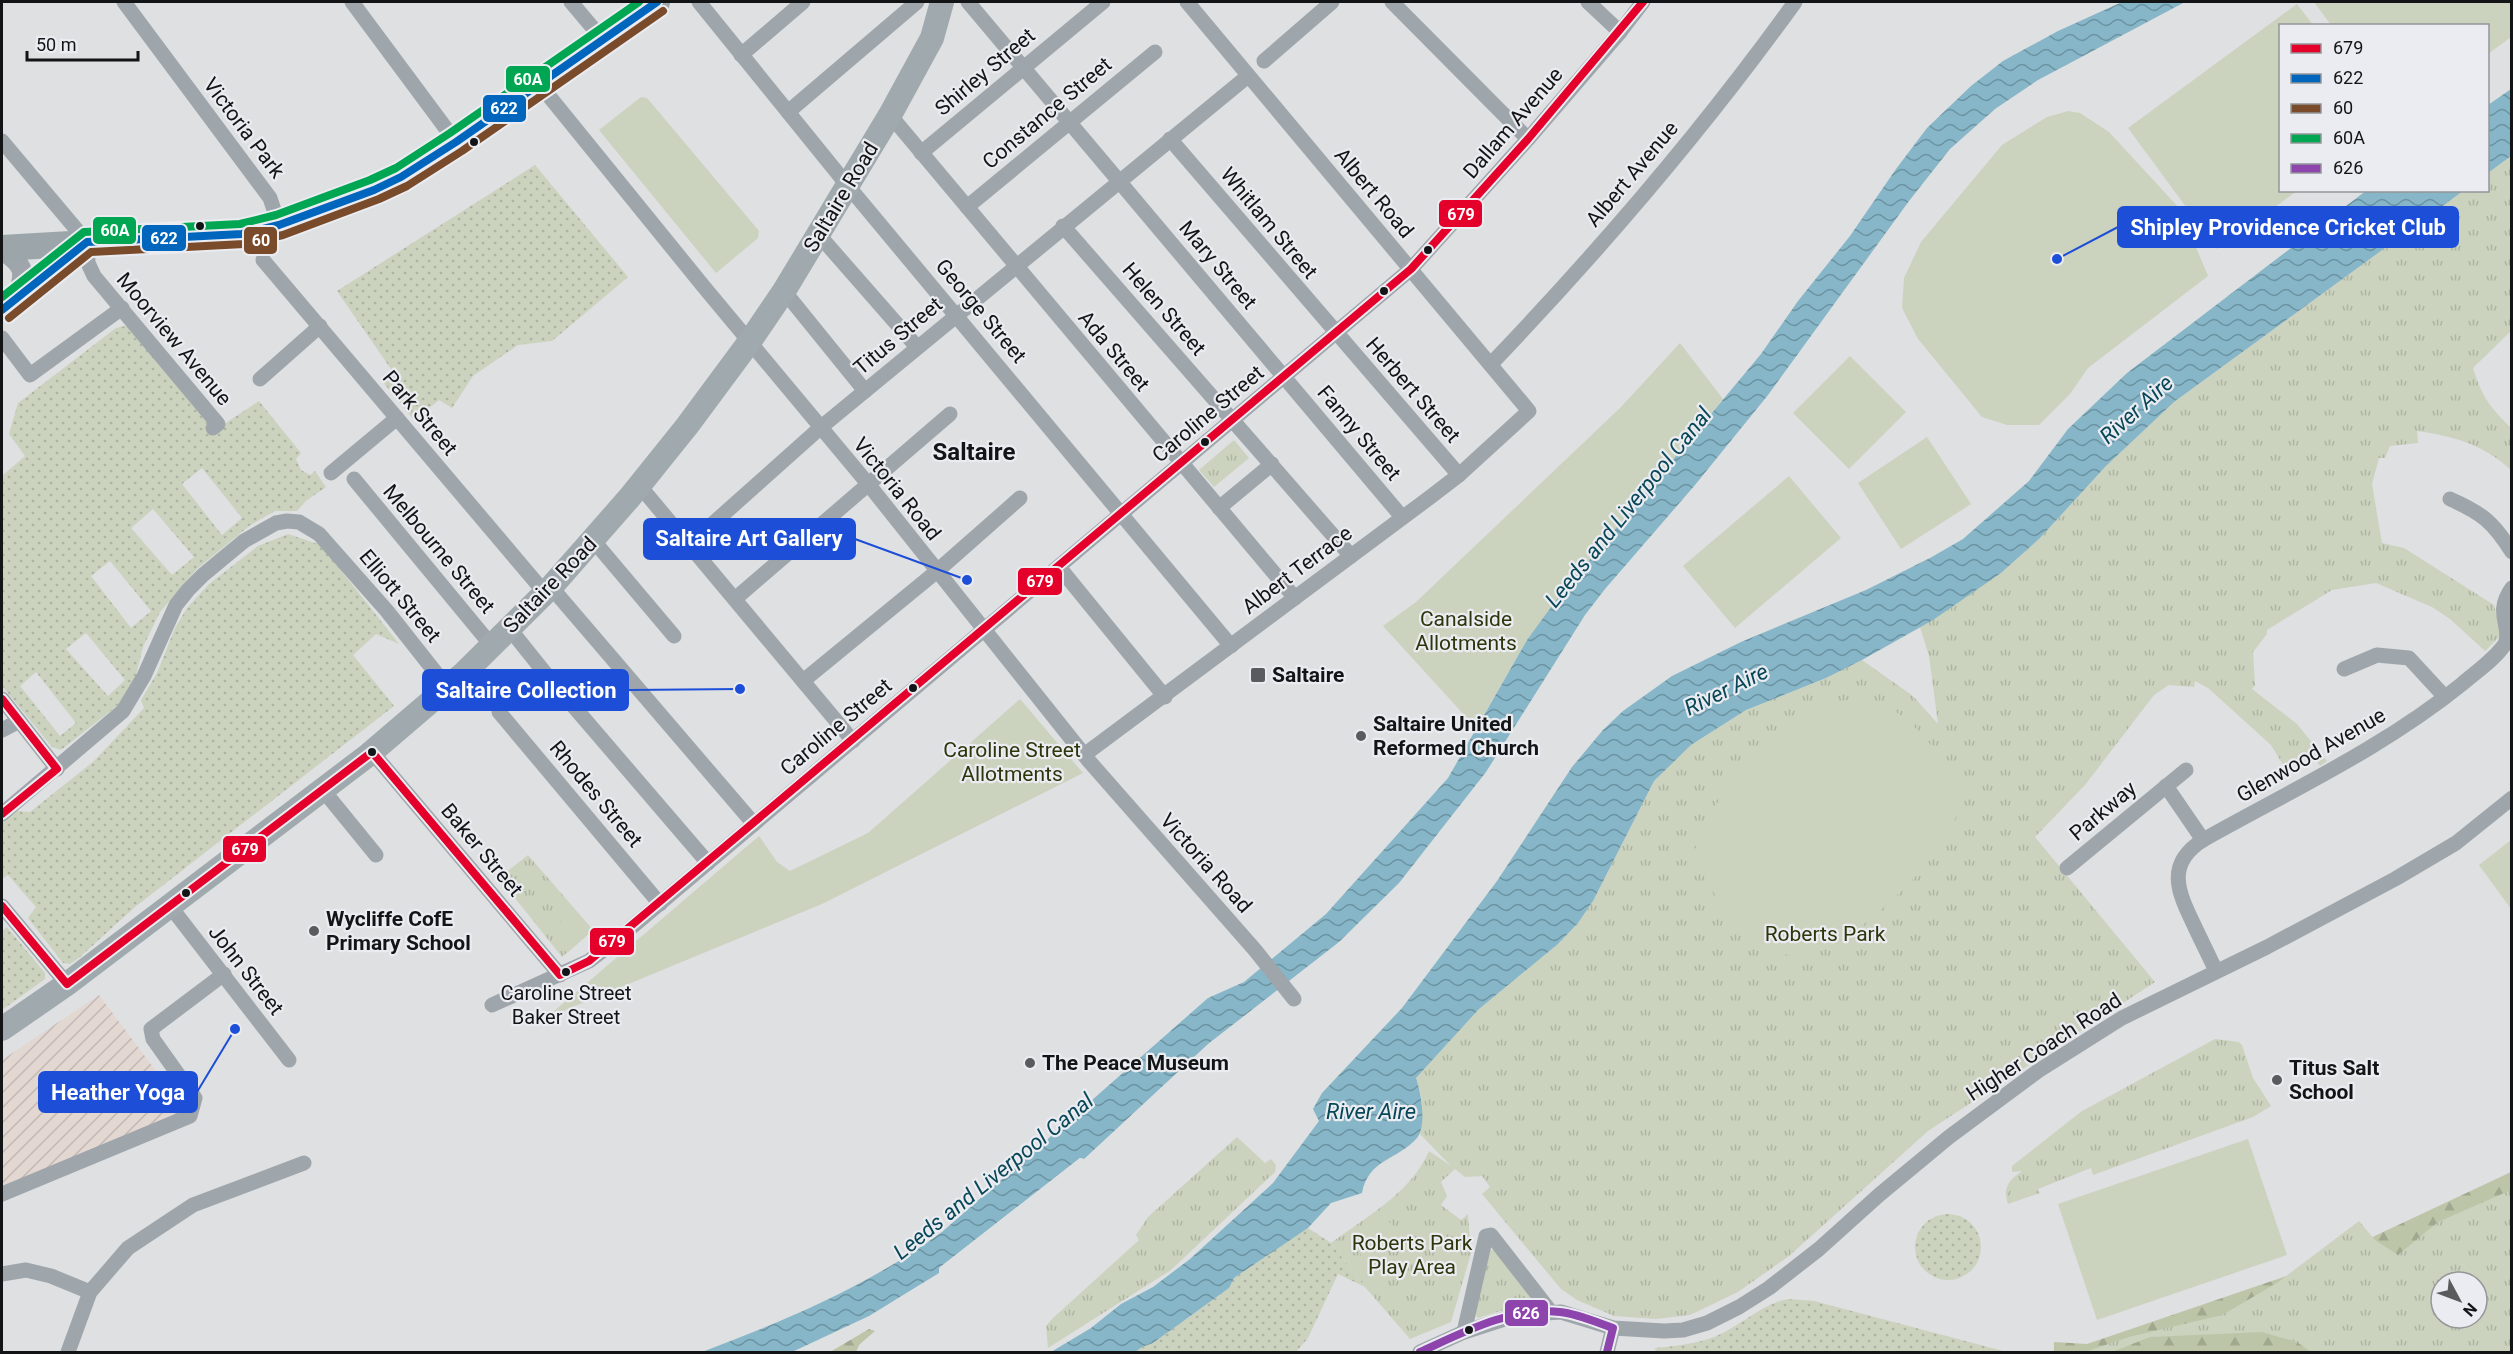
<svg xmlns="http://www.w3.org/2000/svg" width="2513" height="1354" viewBox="0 0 2513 1354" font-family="Roboto,sans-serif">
  <defs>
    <pattern id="industrial-furrows" width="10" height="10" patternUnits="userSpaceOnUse" patternTransform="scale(1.5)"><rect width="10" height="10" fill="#e3d7d2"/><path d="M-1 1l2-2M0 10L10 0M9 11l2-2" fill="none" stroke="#c2b8b4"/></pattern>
    <pattern id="grass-dots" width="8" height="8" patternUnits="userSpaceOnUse" patternTransform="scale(1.5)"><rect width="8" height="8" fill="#cbd3be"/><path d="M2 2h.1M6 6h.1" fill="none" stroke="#adb4a3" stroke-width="1.8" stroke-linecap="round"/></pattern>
    <pattern id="forest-firs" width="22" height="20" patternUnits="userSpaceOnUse" patternTransform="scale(1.5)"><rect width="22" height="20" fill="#bcc5a8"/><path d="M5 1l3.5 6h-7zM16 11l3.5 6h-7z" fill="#a1a890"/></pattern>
    <pattern id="park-tufts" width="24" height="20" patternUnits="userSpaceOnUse" patternTransform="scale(1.5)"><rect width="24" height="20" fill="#cbd3be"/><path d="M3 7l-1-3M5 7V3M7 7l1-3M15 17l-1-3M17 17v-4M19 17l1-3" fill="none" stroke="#adb4a3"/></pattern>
    <pattern id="water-waves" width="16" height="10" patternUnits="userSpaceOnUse" patternTransform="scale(1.5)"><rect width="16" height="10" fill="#86b6c7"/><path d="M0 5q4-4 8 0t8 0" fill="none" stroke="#6c93a1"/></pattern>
  </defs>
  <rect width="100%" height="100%" fill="#dee0e2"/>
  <!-- industrial -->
  <path fill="url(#industrial-furrows)" d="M99,995l87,116 -184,78v-129z"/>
  <!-- grass -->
  <g fill="url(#grass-dots)" fill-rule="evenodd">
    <path d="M535,165l93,112 -76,64 -34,4 -45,31 -21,32 -13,-8 -25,20 -32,-39 11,-9 -56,-81z"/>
    <path d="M129,325l86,105 44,-29 42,52 -5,6 5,11 9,5 5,-4 11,16 -20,14 -9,10h-22l-26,15 -52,43 -37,43 -17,35 -8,32 -13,23 -61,48 -9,-3 -50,-61v-210l23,-20 -16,-22 9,-31 98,-75zM202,468l40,50 -20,17 -40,-51zM153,509l41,48 -22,18 -41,-47zM110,561l41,50 -20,17 -40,-52zM86,633l39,47 -17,16 -42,-47zM36,672l40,51 -16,13 -40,-50z"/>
    <path d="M288,534l33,11 78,99 -23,-10 -23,21 41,51 -259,201 -55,50 -10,7 -7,-1 -35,-45 8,-11 -28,-32 -6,4v-58l15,-10 13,1 63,-50 51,-54 -3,-8 16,-27 18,-45 12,-20 22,-24 49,-38z"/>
    <path d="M7,927l38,46v6l-43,31v-79z"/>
    <circle cx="1948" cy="1247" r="33"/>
    <path d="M1308,1228l23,15 34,44 -27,-13 -30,64 -12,14h-161l6,-5 12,-4 76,-55 5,-10z"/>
    <path d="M1788,1299l26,2 193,51h-351l-1,-4c20,-2 40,-4 59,-11 26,-10 47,-33 74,-38z"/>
  </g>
  <!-- forest -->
  <g fill="url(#forest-firs)" fill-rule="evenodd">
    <path d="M2511,1172v180h-457v-10l33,2 211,-72zM2441,1282h36v36h-36z"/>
    <path d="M869,1329l6,2 -16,14 -3,7h-26z"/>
  </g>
  <!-- park -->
  <g fill="url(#park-tufts)" fill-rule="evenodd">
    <path d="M2511,156v175l-38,37c9,29 17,39 38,60v42c-27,-25 -57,-34 -94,-39l1,12 -28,3 -5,12h-6l-7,26 10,59 22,5 90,57 7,30 -16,16 -35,-32 -18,-12 -56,-24 -44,7 -65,40v4l-14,18 2,33 -3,4 45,35 30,37 -7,5 -8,-11 -27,13 -14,-23 -63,-57 -13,-7 -1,6 -25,-2 -15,10 -69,90 -50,52 120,145 -227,149 -139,125 -51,36 -48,23 -34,4 -42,-3 -37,-16 -16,-11 -79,-95 8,-7 -8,-11 -17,1 -10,-8 -14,13 6,14 -6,9 20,15 7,-6 3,39 -20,69 -41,17 -45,-52 -34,-44c35,-26 80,-50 98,-92l22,15 -32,-33c5,-18 4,-37 -3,-55l63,-69 79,-65 20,-21 15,-22 61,-120 16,-16 21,-20 55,-35 80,-32 36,-18 51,36 25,28 -9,-68 -9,-29 81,-54 39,-35 65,-71 69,-65 289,-211 25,-1v-17z"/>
    <path d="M1234,440l15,18 -35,29 -15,-17z"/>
    <path d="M528,855l65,75 -31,27 -63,-79z"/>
    <path d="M2215,1039l24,3 3,3 11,33 18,28 -18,11 -160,58 -2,-7 -53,21 2,4 -32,11c-5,-17 0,-23 14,-33l-10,1v-6l70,-55z"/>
    <path d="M1237,1137l28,26 6,-4 5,6 -1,7 -104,98 -123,78 -2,-22 6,-7 87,-79 -3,-5 12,-18z"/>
    <path d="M2511,1190v162h-200l-14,-10 -35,-10 -112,5 -38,15h-27l44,-15 93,-22 55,-32 82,-62 16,19 23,15 40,-33zM2441,1282h36v36h-36z"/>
    <path d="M1486,1250h8l39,51 -55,17 -5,-6z"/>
  </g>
  <!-- garden -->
  <g fill="#cbd3be">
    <path d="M2314,2h197v35l-23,17v-28l-157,-1z"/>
    <path d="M2297,4l16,21 -33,1v164l17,1 -80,58 -89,-121z"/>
    <path d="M641,97l6,1 112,133 -1,7 -42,35 -117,-143z"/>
    <path d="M2068,111l12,2 29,19 71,77 28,67 -120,92 -18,26 -31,31h-32l-25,-8 -64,-78 -16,-31 2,-30 17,-36 81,-97 45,-28z"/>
    <path d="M1680,343l43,56 -196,241 -51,88 -93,-102 33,-24 204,-194z"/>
    <path d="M1850,356l56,56 -57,57 -56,-56z"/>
    <path d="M1927,437l44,67 -70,45 -43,-66z"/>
    <path d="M1789,476l52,62 -106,90 -52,-62z"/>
    <path d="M1020,699l63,74 -261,131 -276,114 213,-182 18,26 13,9 78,-38z"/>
    <path d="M1856,699c11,3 25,5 35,10 24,12 74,69 68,97 -2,10 -8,25 -14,34 -24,36 -105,120 -151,116 -32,-3 -66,-41 -83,-67 -7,-11 -12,-25 -17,-37l14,-36 29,-41 45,-40 43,-32z"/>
    <path d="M2511,840v69l-32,-44z"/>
    <path d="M575,910l18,20 -26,23 -18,-22z"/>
    <path d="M2248,1139l39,116 -190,65 -39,-116z"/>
    <path d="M1380,1215l13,10 -16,52 -19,-26 -16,-2 -4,-5z"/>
  </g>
  <!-- water -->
  <g fill="url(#water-waves)">
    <path d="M2122,2h63l-147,78 -43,29 -45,40 -41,52 -141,194 -73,90 -90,104 -20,26 -99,157 -87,111 -60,59 -131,102 -124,115 -4,-1 -141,110v5l-70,43 -77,36h-90c85,-32 166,-66 240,-120l266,-234 36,-16 82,-68 122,-136 79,-138 30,-41 204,-245 37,-53 52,-65 46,-67 31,-41 44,-42 32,-25 55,-30z"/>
    <path d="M2511,89v67l-23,17v-68z"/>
    <path d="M2367,190l96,1 -289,211 -69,65 -65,71 -39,35 -68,47 -71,40 -36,18 -80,32 -55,35 -37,36 -61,120 -15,22 -20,21 -79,65 -63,69c5,14 11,48 1,60 -19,22 -49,21 -55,55l-31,10 -23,25 -74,50 -5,10 -76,55 -11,4 -7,5h-84l40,-24 30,-24 32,-17 37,-28 83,-76 46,-62 -6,-12 9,-16 80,-85 95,-127 75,-114 31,-37 20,-19 49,-35 69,-34 125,-52 64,-32 33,-19 66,-58 39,-52 59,-56z"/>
  </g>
  <!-- pier -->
  <path fill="#dee0e2" d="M1080,1158l4,1 -32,27 -113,87v-5z"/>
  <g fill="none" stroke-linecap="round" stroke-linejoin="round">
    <!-- minor -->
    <g stroke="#9fa6ab" stroke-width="15">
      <path d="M124,2l146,196 9,27"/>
      <path d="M352,2l104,140"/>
      <path d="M571,2l32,38"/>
      <path d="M699,2l149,184 383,460"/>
      <path d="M968,2l434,515"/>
      <path d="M1392,2l136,137"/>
      <path d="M1588,2l32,30"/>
      <path d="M741,55l62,-53"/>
      <path d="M1264,61l68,-59"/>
      <path d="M540,85l164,202 165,198 220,276 166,189 39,49"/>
      <path d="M788,112l129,-110"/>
      <path d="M890,115l405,483"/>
      <path d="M1170,139l289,336"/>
      <path d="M2,141l85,101 1,21 6,13 124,148 -5,4"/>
      <path d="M921,153l182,-151"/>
      <path d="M967,207l188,-155"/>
      <path d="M1063,226l288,330"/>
      <path d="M818,234l99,113"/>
      <path d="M263,260l282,333"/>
      <path d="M784,291l81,100"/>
      <path d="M2,338l28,37 92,-67"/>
      <path d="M1491,364c109,-114 212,-234 304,-362"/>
      <path d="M260,379l60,-53"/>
      <path d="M331,473l66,-55"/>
      <path d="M354,479l138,167"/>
      <path d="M639,485l214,256"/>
      <path d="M2450,499c32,14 43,23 62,53"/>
      <path d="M1219,508l53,-44"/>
      <path d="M593,540l81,96"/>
      <path d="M690,544l130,-116 428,-352"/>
      <path d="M1059,567l106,130"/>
      <path d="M551,587l203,237"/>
      <path d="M736,598l214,-184"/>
      <path d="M509,628l36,45 163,190"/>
      <path d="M2344,669l33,-14 32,3 36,39"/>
      <path d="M803,681l133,-109 84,-74"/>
      <path d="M2,699l55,70"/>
      <path d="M499,712l161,192"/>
      <path d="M2,730l17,-9"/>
      <path d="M372,752l188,223"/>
      <path d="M1084,755l345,-257 30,-23 70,-64 -342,-409"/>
      <path d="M2166,786l37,54"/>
      <path d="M323,790l53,65"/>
      <path d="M2,814l121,-103 21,-35 32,-71 12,-15 15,-15 41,-34 32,-18 11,-2 12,1 20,12 68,77 60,76"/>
      <path d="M2067,868l119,-98"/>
      <path d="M2,906l65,78"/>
      <path d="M170,906l119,154"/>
      <path d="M2216,971c-7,-15 -15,-31 -22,-46 -16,-33 -29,-61 9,-85 87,-49 180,-92 259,-156 14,-12 33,-25 43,-40 8,-17 -12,-30 7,-56"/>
      <path d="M492,1005l97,-44 25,-19 797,-673 117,-130 92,-107 23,-30"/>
      <path d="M2,1194l188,-78 5,-18 -42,-59 -2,-10 73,-55"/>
      <path d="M2,1274l24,-4 25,6 39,16"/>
      <path d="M1464,1332l22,-96 5,-1 60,77"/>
      <path d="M68,1352l22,-60 38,-44 65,-43 111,-42"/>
      <path d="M1420,1352l44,-20 53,-17 44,-3 52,16 51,3 19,-1 24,-7 32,-16 30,-19 50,-39 60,-54 70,-58 89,-66 84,-53 145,-71 128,-68 61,-36 56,-45"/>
      <path d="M1607,1352l6,-24"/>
    </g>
    <!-- tertiary -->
    <g stroke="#9fa6ab" stroke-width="20">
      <path d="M2,250c23,16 24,21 15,48"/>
      <path d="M2,310l85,-68"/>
    </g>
    <!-- primary -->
    <path stroke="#a0a9ad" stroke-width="24" d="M2,1029l65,-45 300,-228 97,-83 87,-86 79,-90 57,-71 63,-85 34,-50 106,-176 42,-77 10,-36"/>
    <!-- trunk -->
    <path stroke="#9ca6aa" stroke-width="26" d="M2,248l240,-14 37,-9 53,-18 69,-30 139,-92 117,-83"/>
    <!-- bus-1 casing -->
    <g stroke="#eaecf1" stroke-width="12">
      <g id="bus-1">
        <path d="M2,699l55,70 -55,45"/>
        <path d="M2,906l65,78 305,-232 188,223 29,-14 822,-692 117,-130 115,-137"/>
      </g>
    </g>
    <!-- bus-2 casing -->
    <g stroke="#eaecf1" stroke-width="12">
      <path id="bus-2" d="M2,310l85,-68 155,-8 37,-9 95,-35 27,-13 55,-35 201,-140"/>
    </g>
    <!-- bus-3 casing -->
    <g stroke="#eaecf1" stroke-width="12">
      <path id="bus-3" d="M9,318l82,-66 153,-8 39,-9 96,-36 28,-13 55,-35 201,-140"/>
    </g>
    <!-- bus-4 casing -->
    <g stroke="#eaecf1" stroke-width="12">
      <path id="bus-4" d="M2,297l82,-65 156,-8 36,-9 94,-35 26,-12 54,-35 189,-131"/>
    </g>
    <!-- bus-5 casing -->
    <g stroke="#eaecf1" stroke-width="12">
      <path id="bus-5" d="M1420,1352c44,-20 90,-45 140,-40 18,2 36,10 53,16l-6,24"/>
    </g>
    <!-- bus-1 -->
    <use href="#bus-1" stroke="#e4002b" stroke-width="8"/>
    <!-- bus-2 -->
    <use href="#bus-2" stroke="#0065bd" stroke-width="8"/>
    <!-- bus-3 -->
    <use href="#bus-3" stroke="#7a4b2a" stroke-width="8"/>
    <!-- bus-4 -->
    <use href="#bus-4" stroke="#00a651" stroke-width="8"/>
    <!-- bus-5 -->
    <use href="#bus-5" stroke="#8e44ad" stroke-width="8"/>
  </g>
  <!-- markers -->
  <g fill="#131416" stroke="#eaecf1" stroke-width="2">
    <circle cx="474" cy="142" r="5"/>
    <circle cx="200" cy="226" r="5"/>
    <circle cx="1428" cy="250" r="5"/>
    <circle cx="1384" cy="291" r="5"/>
    <circle cx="1205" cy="442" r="5"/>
    <circle cx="913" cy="688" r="5"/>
    <circle cx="372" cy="752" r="5"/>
    <circle cx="186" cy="893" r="5"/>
    <circle cx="566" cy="972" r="5"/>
    <circle cx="1469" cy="1330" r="5"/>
  </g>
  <g fill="#5a5b5d" stroke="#eaecf1" stroke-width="2">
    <rect x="1250" y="667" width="16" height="16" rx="3"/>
    <circle cx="1361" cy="736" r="6"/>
    <circle cx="314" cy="931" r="6"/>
    <circle cx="1030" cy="1063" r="6"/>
    <circle cx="2277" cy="1080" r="6"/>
  </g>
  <g text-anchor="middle" stroke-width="4.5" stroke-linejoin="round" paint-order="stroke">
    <!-- bus labels -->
    <g font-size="20" fill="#131416" stroke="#eaecf1">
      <text x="566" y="1000">Caroline Street<tspan x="566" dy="24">Baker Street</tspan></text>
    </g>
    <!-- street labels -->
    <g font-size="21" fill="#131416" stroke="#eaecf1">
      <text transform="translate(985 72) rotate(-40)" y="7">Shirley Street</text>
      <text transform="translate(1047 113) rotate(-40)" y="7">Constance Street</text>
      <text transform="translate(1513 123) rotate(-49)" y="7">Dallam Avenue</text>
      <text transform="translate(244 128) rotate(53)" y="7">Victoria Park</text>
      <text transform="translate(1632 174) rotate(-50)" y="7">Albert Avenue</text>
      <text transform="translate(1374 193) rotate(50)" y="7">Albert Road</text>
      <text transform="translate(841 197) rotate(-59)" y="7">Saltaire Road</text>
      <text transform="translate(1269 223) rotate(50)" y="7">Whitlam Street</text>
      <text transform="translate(1218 265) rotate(50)" y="7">Mary Street</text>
      <text transform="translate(1164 309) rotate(49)" y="7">Helen Street</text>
      <text transform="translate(981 311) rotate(50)" y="7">George Street</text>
      <text transform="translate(898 336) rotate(-40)" y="7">Titus Street</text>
      <text transform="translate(174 339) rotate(50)" y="7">Moorview Avenue</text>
      <text transform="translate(1114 351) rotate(50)" y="7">Ada Street</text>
      <text transform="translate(1413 390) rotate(49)" y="7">Herbert Street</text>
      <text transform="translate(420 413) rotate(50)" y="7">Park Street</text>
      <text transform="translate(1208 414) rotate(-40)" y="7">Caroline Street</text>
      <text transform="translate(1359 433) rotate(50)" y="7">Fanny Street</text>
      <text transform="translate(897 489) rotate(51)" y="7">Victoria Road</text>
      <text transform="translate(439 549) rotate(50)" y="7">Melbourne Street</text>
      <text transform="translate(1297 570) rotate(-37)" y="7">Albert Terrace</text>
      <text transform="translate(550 585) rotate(-46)" y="7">Saltaire Road</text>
      <text transform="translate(400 596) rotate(50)" y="7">Elliott Street</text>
      <text transform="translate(836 727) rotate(-40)" y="7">Caroline Street</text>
      <text transform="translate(2311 755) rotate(-30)" y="7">Glenwood Avenue</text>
      <text transform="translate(596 794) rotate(50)" y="7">Rhodes Street</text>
      <text transform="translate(2103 811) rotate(-40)" y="7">Parkway</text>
      <text transform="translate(482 850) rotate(50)" y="7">Baker Street</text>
      <text transform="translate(1206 863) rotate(48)" y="7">Victoria Road</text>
      <text transform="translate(246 970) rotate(52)" y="7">John Street</text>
      <text transform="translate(2044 1047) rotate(-33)" y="7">Higher Coach Road</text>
    </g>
    <!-- park labels -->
    <g font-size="21" fill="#2c360b" stroke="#eaecf1">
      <text x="1466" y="626">Canalside<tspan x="1466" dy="24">Allotments</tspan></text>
      <text x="1012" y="757">Caroline Street<tspan x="1012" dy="24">Allotments</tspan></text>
      <text x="1825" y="941">Roberts Park</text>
      <text x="1412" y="1250">Roberts Park<tspan x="1412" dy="24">Play Area</tspan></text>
    </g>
    <!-- poi labels -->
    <g font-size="21" font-weight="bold" fill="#131416" stroke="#eaecf1" text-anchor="start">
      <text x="1272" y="682">Saltaire</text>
      <text x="1373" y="731">Saltaire United<tspan x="1373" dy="24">Reformed Church</tspan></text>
      <text x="326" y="926">Wycliffe CofE<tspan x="326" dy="24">Primary School</tspan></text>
      <text x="1042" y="1070">The Peace Museum</text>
      <text x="2289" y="1075">Titus Salt<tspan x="2289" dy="24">School</tspan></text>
    </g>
    <!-- water labels -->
    <g font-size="22" font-style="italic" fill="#084758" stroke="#eaecf1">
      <text transform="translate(2136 409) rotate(-42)" y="8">River Aire</text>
      <text transform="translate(1628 507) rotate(-51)" y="8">Leeds and Liverpool Canal</text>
      <text transform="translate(1726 689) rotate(-26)" y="8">River Aire</text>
      <text x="1371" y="1119">River Aire</text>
      <text transform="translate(993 1176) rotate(-39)" y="8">Leeds and Liverpool Canal</text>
    </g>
    <!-- quarter labels -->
    <g font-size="24" font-weight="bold" fill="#131416" stroke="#eaecf1">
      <text x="974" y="460">Saltaire</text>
    </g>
  </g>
  <!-- callouts -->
  <path fill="none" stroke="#1d4ed8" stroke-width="2" d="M2057 259L2118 227M967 580L855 539M740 689L628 690M235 1029L197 1092"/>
  <g fill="#1d4ed8" stroke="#eaecf1" stroke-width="2">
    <circle cx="2057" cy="259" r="6"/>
    <circle cx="967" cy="580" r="6"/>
    <circle cx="740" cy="689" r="6"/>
    <circle cx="235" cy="1029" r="6"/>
  </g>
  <g fill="#1d4ed8" stroke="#1d4ed8" stroke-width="2">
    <rect x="2118" y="207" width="340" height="40" rx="6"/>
    <rect x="644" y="519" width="211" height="40" rx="6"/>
    <rect x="423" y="670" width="205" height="40" rx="6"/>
    <rect x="39" y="1072" width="158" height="40" rx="6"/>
  </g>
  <g font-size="22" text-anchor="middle" font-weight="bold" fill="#fff">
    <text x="2288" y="235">Shipley Providence Cricket Club</text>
    <text x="749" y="546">Saltaire Art Gallery</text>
    <text x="526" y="698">Saltaire Collection</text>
    <text x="118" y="1100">Heather Yoga</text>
  </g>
  <g stroke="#eaecf1" stroke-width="2">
    <rect x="505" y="65" width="46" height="28" rx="6" fill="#00a651"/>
    <rect x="482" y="94" width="45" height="29" rx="6" fill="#0065bd"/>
    <rect x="1438" y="199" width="45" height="29" rx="6" fill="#e4002b"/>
    <rect x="92" y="216" width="45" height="29" rx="6" fill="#00a651"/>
    <rect x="141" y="224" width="46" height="28" rx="6" fill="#0065bd"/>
    <rect x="243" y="226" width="35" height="29" rx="6" fill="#7a4b2a"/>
    <rect x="1017" y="567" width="46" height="29" rx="6" fill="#e4002b"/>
    <rect x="222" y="835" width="45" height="28" rx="6" fill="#e4002b"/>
    <rect x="589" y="927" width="46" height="29" rx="6" fill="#e4002b"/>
    <rect x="1504" y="1299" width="45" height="28" rx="6" fill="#8e44ad"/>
  </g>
  <g font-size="16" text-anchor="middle" font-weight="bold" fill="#fff">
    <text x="528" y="85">60A</text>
    <text x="504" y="114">622</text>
    <text x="1461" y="220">679</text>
    <text x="115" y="236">60A</text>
    <text x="164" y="244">622</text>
    <text x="261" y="246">60</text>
    <text x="1040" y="587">679</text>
    <text x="245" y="855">679</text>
    <text x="612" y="947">679</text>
    <text x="1526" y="1319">626</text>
  </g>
  <!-- border -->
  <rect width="2513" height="1354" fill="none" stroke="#131416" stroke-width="6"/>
  <!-- legend -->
  <rect x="2279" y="24" width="210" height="168" fill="#eaecf1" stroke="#949699" stroke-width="1.5"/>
  <rect x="2291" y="44" width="30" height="9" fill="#e4002b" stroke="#949699" stroke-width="1.5"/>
  <text x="2333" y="54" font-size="18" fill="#131416">679</text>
  <rect x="2291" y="74" width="30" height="9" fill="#0065bd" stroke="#949699" stroke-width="1.5"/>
  <text x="2333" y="84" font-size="18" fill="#131416">622</text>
  <rect x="2291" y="104" width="30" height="9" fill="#7a4b2a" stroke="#949699" stroke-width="1.5"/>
  <text x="2333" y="114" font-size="18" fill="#131416">60</text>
  <rect x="2291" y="134" width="30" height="9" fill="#00a651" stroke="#949699" stroke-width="1.5"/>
  <text x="2333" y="144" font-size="18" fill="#131416">60A</text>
  <rect x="2291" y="164" width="30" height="9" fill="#8e44ad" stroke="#949699" stroke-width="1.5"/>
  <text x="2333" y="174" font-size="18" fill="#131416">626</text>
  <!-- north arrow -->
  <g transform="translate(2459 1300) rotate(131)"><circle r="28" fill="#eaecf1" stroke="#949699" stroke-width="1.5"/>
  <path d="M0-4.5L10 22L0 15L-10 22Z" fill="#5a5b5d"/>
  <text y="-9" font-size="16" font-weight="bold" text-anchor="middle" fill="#131416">N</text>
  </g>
  <!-- scale -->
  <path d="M27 51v9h111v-9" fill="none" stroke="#131416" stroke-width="3"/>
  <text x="36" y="51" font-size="18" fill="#131416" stroke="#eaecf1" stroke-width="4.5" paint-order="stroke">50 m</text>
</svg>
